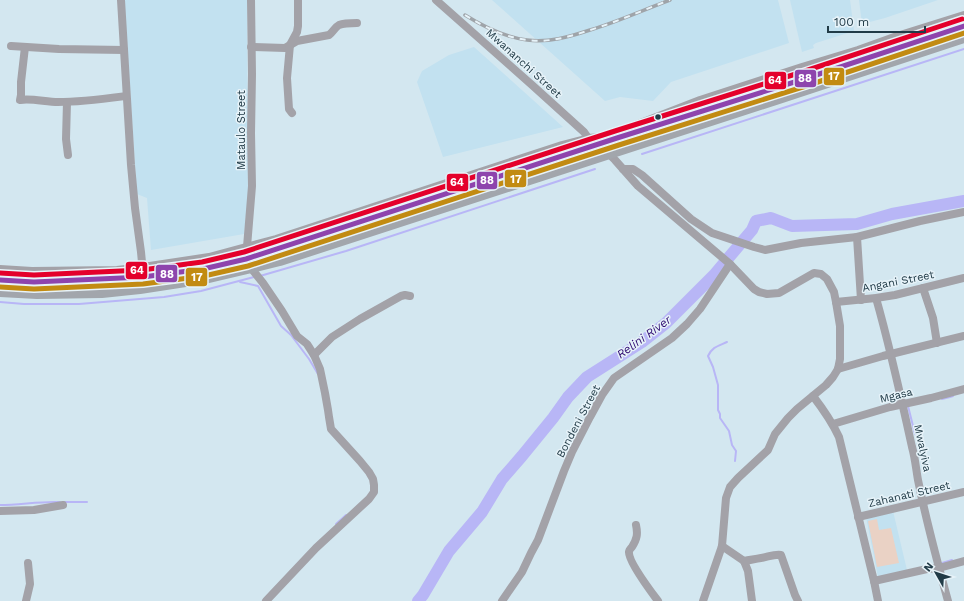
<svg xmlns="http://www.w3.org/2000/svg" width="964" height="601" viewBox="0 0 964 601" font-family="'Work Sans',sans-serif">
  <rect width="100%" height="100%" fill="#d3e7f0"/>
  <!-- built -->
  <g fill="#c2e1f0">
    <path d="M124,0h123l1,196 -4,38 -93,16 -4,-52 -10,-4z"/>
    <path d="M492,0h286l11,43 -118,39 -18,19 -33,-4 -15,4z"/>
    <path d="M790,0h60l4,31 -38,12 -3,2 1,3 -12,4z"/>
    <path d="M859,0h79l-53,18 -23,6z"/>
    <path d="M474,47l89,80 -120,30 -26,-75 5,-11 27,-16z"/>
    <path d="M893,511l14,59 -29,7 -12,-60z"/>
  </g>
  <!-- green -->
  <path fill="#ead2c5" d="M877,519l2,11 12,-2 8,35 -22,4 -9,-46z"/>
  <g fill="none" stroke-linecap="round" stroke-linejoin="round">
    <!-- stream -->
    <g stroke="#b8b6f6" stroke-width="2">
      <path d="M642,154l322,-105"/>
      <path d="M260,276l86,-25 249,-82"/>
      <path d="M240,282l18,4 23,40 10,9 18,24 9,15"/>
      <path d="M0,302l24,2h55l85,-7 37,-6 53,-14"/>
      <path d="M727,342c-9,4 -15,5 -19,14l5,11 5,18v25l2,4v4l9,13 3,14 4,6 -1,10"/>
      <path d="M942,399l8,-2 3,-1"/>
      <path d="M908,406l7,28"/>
      <path d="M64,502h23"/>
      <path d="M0,505c20,0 40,-4 60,-3"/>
      <path d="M336,524l10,-9"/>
      <path d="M942,563l10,-3"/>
    </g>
    <!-- river -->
    <path stroke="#b8b6f6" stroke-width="12" d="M418,601l5,-6 26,-44 33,-39 20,-33 20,-23 31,-38 15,-21 19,-20 55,-35 24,-19 48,-48 38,-45 4,-9 15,-3 21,8 65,-2 35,-10 72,-13"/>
    <!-- minor -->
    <g stroke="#a3a2a8" stroke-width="8">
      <path d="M121,0l10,165 4,43 6,44 2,21"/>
      <path d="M436,0l96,85 52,47 7,10"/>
      <path d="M11,46l48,3 65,1"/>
      <path d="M25,47l-4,35v13l-1,5c11,-2 26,2 38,2 23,0 45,-3 68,-6"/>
      <path d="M251,47l34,1 12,-7 32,-6c4,-3 6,-8 10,-10 5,-2 12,-2 18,-2"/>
      <path d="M67,102l-1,37 2,16"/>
      <path d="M292,113l-3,-4 -2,-31 3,-33 7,-13 1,-6v-26"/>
      <path d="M609,154l6,6 23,26 92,78 24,25 5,3 8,2 12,-1 35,-20 7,1 6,5 7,13 2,10 4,24v33l-2,10 -5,8 -7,8 -29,24 -9,9 -13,16 -7,16 -30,28 -8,9 -4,11 -4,48 -19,55"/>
      <path d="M623,169h10l9,6 49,44 21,14 42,14 11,3 36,-7 56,-6 63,-16 44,-9"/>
      <path d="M857,237l4,63"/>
      <path d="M246,259l6,-73 -1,-53 1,-59 -1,-74"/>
      <path d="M251,268l12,15 19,28 15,25 10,8 7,11 6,14 5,24 3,17 1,7 2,12 29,32 9,11 4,7 1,6v7l-5,7 -53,49 -50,53"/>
      <path d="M0,269l32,2 85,-1 26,-3 66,-10 67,-18 286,-94 27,-7 12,-1 14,-4 85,-33 102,-33 56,-17 39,-14 67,-21"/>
      <path d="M923,288l10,30 4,25"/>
      <path d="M876,298c14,49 25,99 36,149 3,10 4,22 6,33 8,40 19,81 30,121"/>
      <path d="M836,302l40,-4 19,-3 69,-17"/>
      <path d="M314,355l18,-18 28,-18 41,-23 4,-1 5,1"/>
      <path d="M838,369l45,-13 81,-20"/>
      <path d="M813,396c10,13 19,26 26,41l35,144 4,20"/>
      <path d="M833,424l57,-17 41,-9 33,-9"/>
      <path d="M0,511l34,-1 29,-5"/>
      <path d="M858,517l106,-25"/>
      <path d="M636,525c2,9 1,14 -4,22 -1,1 -3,3 -3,5 -1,9 23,41 29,49"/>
      <path d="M722,546l22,15 4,10 4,30"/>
      <path d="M744,561c6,-1 11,-2 17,-3 7,-1 13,-4 20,-3l14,40 3,6"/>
      <path d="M874,581l53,-12 12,-1 25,-7"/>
      <path d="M26,601l4,-17 -2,-21"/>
      <path d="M502,601l20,-29 9,-19 7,-13 26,-69 8,-19 18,-35 12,-22 12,-17 58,-40 15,-14 13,-15 30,-45"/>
    </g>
    <!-- major -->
    <g stroke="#a2a6ac" stroke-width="10">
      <path d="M0,280l34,2 109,-5 60,-8 43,-10 44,-14 327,-107 187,-59 160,-53"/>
      <path d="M0,292l37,2 65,-1 38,-4 65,-10 75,-18 502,-163 182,-60"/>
    </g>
    <!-- rail casing -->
    <g stroke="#9fa4a9" stroke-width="3.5">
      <path id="rail" d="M465,15c19,12 39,22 62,25 21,3 42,-3 63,-10 27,-8 53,-20 80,-30"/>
    </g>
    <!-- rail -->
    <use href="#rail" stroke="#e7f3f9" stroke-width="2" stroke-dasharray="6" stroke-linecap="butt"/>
    <!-- bus-1 casing -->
    <g stroke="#e7f3f9" stroke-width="8">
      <path id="bus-1" d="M0,280l34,2 109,-5 60,-8 43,-10 371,-121 187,-59 160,-53"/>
    </g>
    <!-- bus-2 casing -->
    <g stroke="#e7f3f9" stroke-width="8">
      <path id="bus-2" d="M0,287l34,2 109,-5 61,-8 44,-10 371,-121 187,-59 158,-53"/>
    </g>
    <!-- bus-3 casing -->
    <g stroke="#e7f3f9" stroke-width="8">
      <path id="bus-3" d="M0,273l34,2 108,-5 60,-8 42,-10 371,-121 187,-59 160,-53"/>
    </g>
    <!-- bus-1 -->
    <use href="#bus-1" stroke="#8e44ad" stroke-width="5"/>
    <!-- bus-2 -->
    <use href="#bus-2" stroke="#c28b12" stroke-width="5"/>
    <!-- bus-3 -->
    <use href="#bus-3" stroke="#e4002b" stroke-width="5"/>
  </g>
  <!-- markers -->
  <circle fill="#213b47" stroke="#e7f3f9" stroke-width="1.5" cx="658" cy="117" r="3.5"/>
  <g text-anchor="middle" stroke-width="3" stroke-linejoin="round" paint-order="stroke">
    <!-- street labels -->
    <g font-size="11" fill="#213b47" stroke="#e7f3f9">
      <text transform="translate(524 63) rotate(42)" y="4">Mwananchi Street</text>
      <text transform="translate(241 130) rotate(-90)" y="4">Mataulo Street</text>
      <text transform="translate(898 281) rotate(-11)" y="4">Angani Street</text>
      <text transform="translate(896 395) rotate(-13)" y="4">Mgasa</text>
      <text transform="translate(578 421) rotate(-62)" y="4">Bondeni Street</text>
      <text transform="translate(923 448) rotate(78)" y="4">Mwalyiva</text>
      <text transform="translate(909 494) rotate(-13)" y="4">Zahanati Street</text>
    </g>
    <!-- water labels -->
    <g font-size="12" font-style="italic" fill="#310d73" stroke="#e7f3f9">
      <text transform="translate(644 337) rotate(-36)" y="4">Relini River</text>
    </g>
  </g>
  <g stroke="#e7f3f9" stroke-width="1.5">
    <rect x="823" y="67" width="22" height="19" rx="4" fill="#c28b12"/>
    <rect x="794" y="69" width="23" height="19" rx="4" fill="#8e44ad"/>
    <rect x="764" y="71" width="23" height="19" rx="4" fill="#e4002b"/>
    <rect x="504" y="169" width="23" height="19" rx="4" fill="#c28b12"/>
    <rect x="476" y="171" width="22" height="19" rx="4" fill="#8e44ad"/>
    <rect x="446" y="173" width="23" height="19" rx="4" fill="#e4002b"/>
    <rect x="125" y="261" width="23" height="19" rx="4" fill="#e4002b"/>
    <rect x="155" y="264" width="23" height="19" rx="4" fill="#8e44ad"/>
    <rect x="185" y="267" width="23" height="20" rx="4" fill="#c28b12"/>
  </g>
  <g font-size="11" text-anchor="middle" font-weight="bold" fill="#fff">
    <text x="834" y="80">17</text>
    <text x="805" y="82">88</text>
    <text x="775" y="84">64</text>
    <text x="516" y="183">17</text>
    <text x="487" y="184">88</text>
    <text x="457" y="186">64</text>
    <text x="137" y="274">64</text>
    <text x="167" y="278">88</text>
    <text x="197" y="281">17</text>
  </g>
  <!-- north arrow -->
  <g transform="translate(936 573) rotate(309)" stroke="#e7f3f9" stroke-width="3" paint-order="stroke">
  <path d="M0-3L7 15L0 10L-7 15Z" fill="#213b47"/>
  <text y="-6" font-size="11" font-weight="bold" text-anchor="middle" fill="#213b47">N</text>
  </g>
  <!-- scale -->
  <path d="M828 26v6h97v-6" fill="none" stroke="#213b47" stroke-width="2"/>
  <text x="834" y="26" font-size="12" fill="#213b47" stroke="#e7f3f9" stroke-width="3" paint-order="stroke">100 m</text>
</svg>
